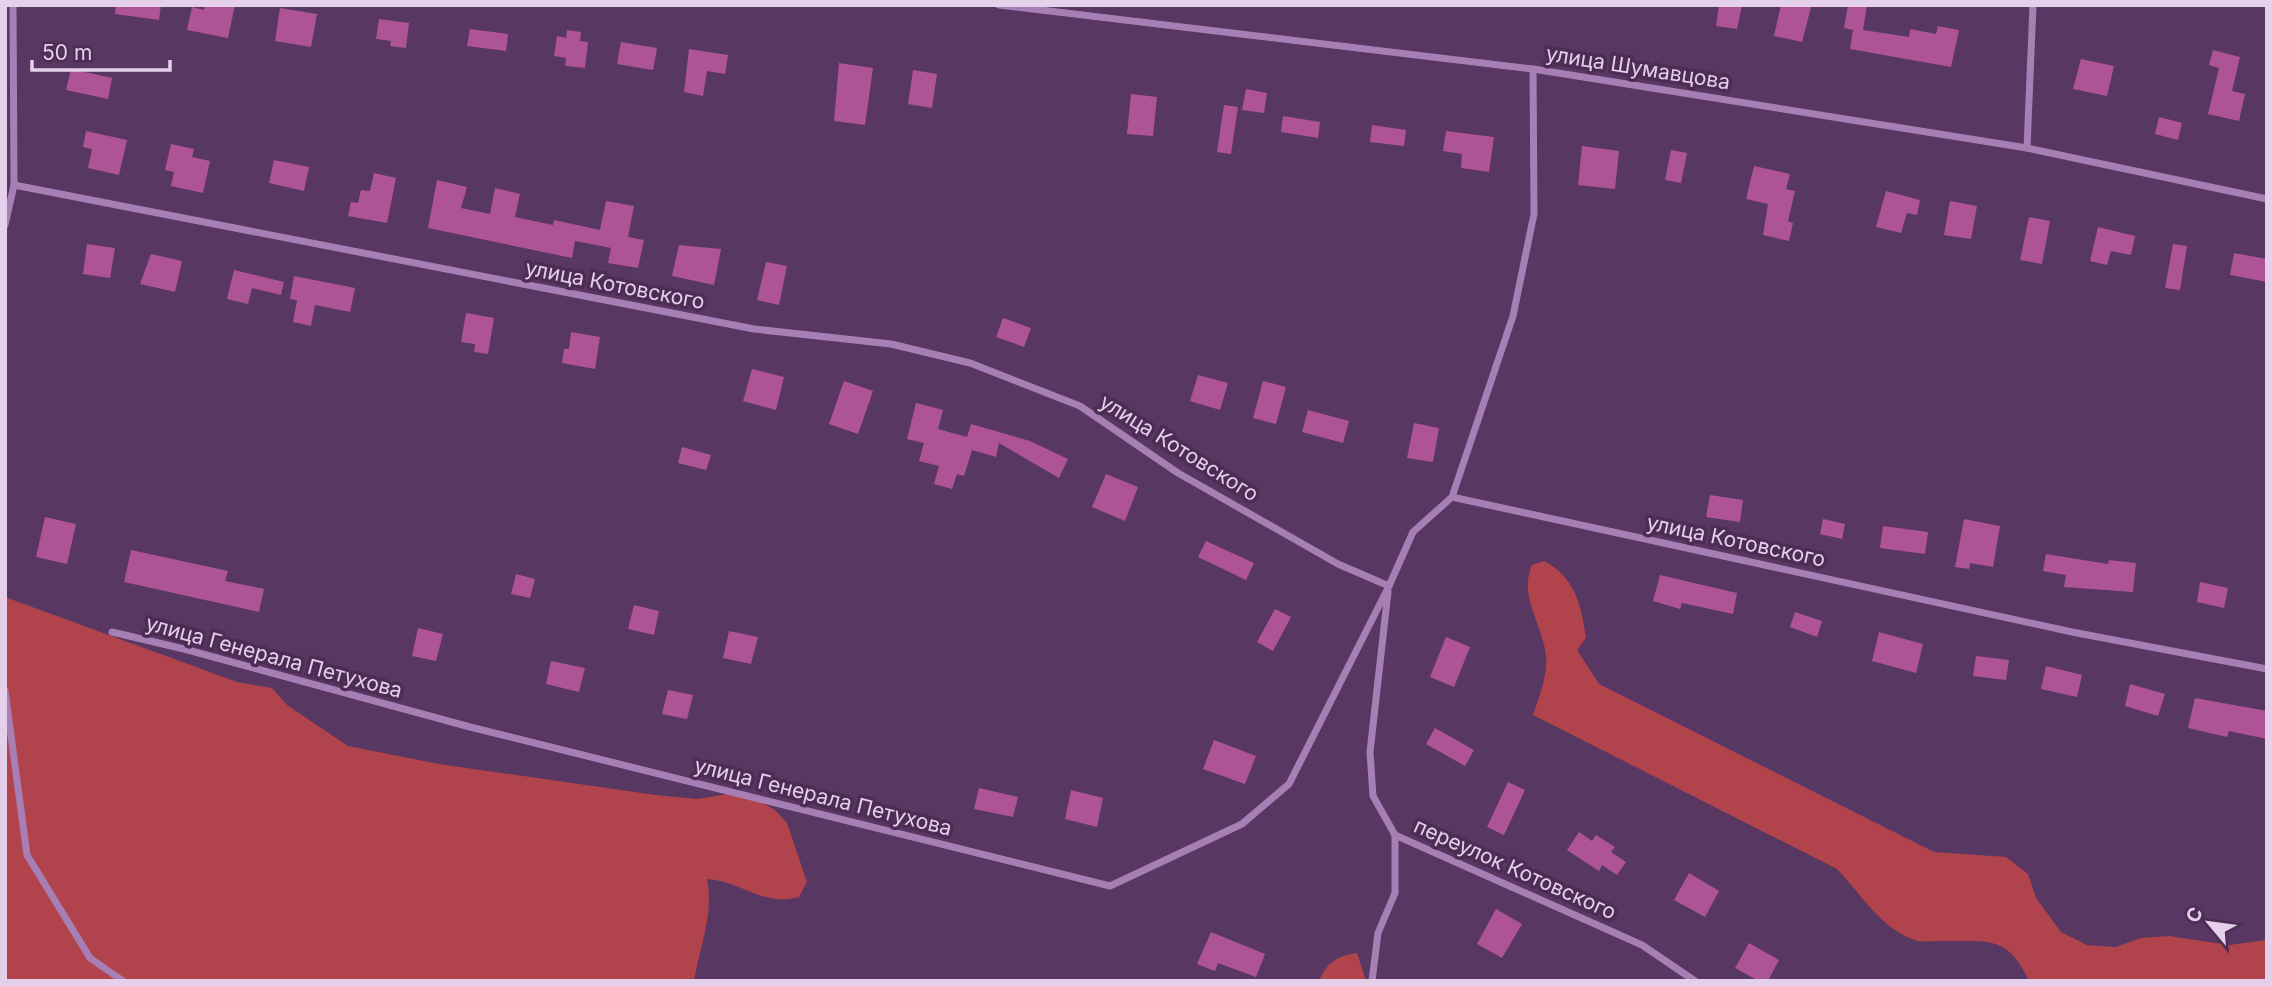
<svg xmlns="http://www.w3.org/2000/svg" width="2272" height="986" viewBox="0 0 2272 986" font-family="Inter,sans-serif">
  <rect width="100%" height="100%" fill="#583762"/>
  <!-- forest -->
  <g fill="#b0434c">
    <path d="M1544,561c32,17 37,44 42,77l-9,12 22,34 335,168 72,5 22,17 8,24 25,34 26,13 29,2 25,-9 28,-2 60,9 38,-5v41h-238c-22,-48 -43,-39 -90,-40 -9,0 -19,2 -27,-2 -34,-14 -51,-45 -75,-70l-304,-154c6,-18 15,-40 13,-59 -3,-31 -28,-60 -14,-91z"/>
    <path d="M5,597l232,85 35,6 15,17 61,41 91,18 217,31 41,4 37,-6 21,6 20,11 12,13 20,59 -8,15c-37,10 -58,-16 -92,-18 7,36 -7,66 -13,102h-689z"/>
    <path d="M1357,953l9,28h-47c8,-19 18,-25 38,-28z"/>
  </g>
  <!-- building -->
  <g fill="#ae5496">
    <path d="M116,5h45l-2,15 -44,-6z"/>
    <path d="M205,5h30l-7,33 -41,-8 5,-23 12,3z"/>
    <path d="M1719,5h23l-5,24 -21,-3z"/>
    <path d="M1781,5l30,2 -9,35 -28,-6z"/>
    <path d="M1848,5h19l-4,25 46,7 1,-8 26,5 2,-8 21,4 -8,37 -101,-18 3,-19 -9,-2z"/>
    <path d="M280,8l37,6 -6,33 -36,-6z"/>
    <path d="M379,19l30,4 -3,25 -16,-2 1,-5 -15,-2z"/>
    <path d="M470,29l38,5 -2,17 -39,-5z"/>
    <path d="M567,30l14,2 -1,9 8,1 -3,26 -20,-2 1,-8 -12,-2 3,-20 9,2z"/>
    <path d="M621,42l36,6 -4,22 -36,-6z"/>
    <path d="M689,49l39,6 -3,19 -18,-3 -4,25 -19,-4z"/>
    <path d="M2213,50l27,7 -8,34 13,3 -6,27 -31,-7 11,-46 -10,-3z"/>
    <path d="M2081,59l33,7 -7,30 -34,-7z"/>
    <path d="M839,63l34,5 -8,57 -31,-4z"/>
    <path d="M71,69l41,9 -4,21 -42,-9z"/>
    <path d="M913,70l24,4 -5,34 -24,-4z"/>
    <path d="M1246,89l21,4 -3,20 -22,-3z"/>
    <path d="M1131,94l26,3 -4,39 -26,-2z"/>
    <path d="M1224,105l14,2 -7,47 -14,-2z"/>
    <path d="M1283,116l37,6 -2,16 -37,-6z"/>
    <path d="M2159,117l23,6 -4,17 -23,-6z"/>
    <path d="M1372,125l34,5 -2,16 -34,-4z"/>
    <path d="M86,131l41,9 -8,35 -31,-7 4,-19 -9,-2z"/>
    <path d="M1446,131l48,6 -5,35 -28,-4 1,-14 -19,-3z"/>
    <path d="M171,144l23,5 -2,8 18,4 -7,32 -32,-7 3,-14 -9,-2z"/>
    <path d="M1582,146l37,5 -4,38 -37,-4z"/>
    <path d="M1671,150l16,3 -6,30 -16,-3z"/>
    <path d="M274,160l35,7 -5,24 -35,-8z"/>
    <path d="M1754,166l36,8 -4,15 9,2 -7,30 5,2 -4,18 -26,-6 5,-31 -22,-5z"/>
    <path d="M374,173l22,5 -9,45 -39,-7 3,-14 7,1 3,-13 9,1z"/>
    <path d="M437,180l30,7 -6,21 29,6 5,-26 25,6 -5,23 38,8 1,-5 46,10 6,-29 28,5 -6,31 16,3 -6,28 -30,-5 3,-15 -36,-7 -3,17 -144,-30z"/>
    <path d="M1886,191l34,9 -3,15 -10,-2 -6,20 -25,-6z"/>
    <path d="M1950,201l27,5 -6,33 -27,-4z"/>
    <path d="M2029,217l21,4 -8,43 -22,-4z"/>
    <path d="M2098,227l37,9 -4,19 -20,-4 -4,14 -17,-4z"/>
    <path d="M87,244l28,4 -5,30 -27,-4z"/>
    <path d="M2173,244l14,2 -7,44 -15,-2z"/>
    <path d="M679,245l42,4 -7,36 -42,-9z"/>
    <path d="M2234,253l33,6v23l-37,-7z"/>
    <path d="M151,254l31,7 -7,31 -35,-8z"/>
    <path d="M766,262l21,4 -8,39 -22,-5z"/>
    <path d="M234,270l50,12 -3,13 -29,-7 -4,16 -21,-5z"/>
    <path d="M294,276l61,12 -5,24 -35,-7 -4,21 -18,-4 4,-22 -7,-1z"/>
    <path d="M466,313l28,5 -6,36 -14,-2 1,-8 -14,-2z"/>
    <path d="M1003,318l28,10 -7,19 -28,-10z"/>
    <path d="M571,332l29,5 -5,32 -33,-6 2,-14h5z"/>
    <path d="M752,369l32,8 -8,33 -33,-9z"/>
    <path d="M1198,375l30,8 -8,27 -30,-9z"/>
    <path d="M844,381l29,10 -15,43 -29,-10z"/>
    <path d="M1263,381l23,6 -10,37 -23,-6z"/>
    <path d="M916,403l27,7 -5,19 29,8 4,-13 59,17 38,18 -9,19 -60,-35 -3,14 -24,-7 -8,26 -7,-2 -5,15 -18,-5 5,-18 -20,-5 5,-18 -17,-4z"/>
    <path d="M1308,410l41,11 -6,22 -41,-11z"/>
    <path d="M1414,423l25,5 -6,34 -26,-4z"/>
    <path d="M682,447l29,8 -5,15 -28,-7z"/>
    <path d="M1106,474l32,13 -13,34 -33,-14z"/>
    <path d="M1710,495l33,5 -3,22 -34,-5z"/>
    <path d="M45,517l31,7 -9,40 -31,-7z"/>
    <path d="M1823,519l22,5 -3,15 -22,-5z"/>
    <path d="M1964,519l36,7 -7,41 -23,-4 -1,6 -14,-2z"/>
    <path d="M1883,526l45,6 -3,22 -45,-6z"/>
    <path d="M1206,541l48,22 -8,17 -48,-23z"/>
    <path d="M131,550l97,21 -3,10 39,8 -5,23 -135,-30z"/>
    <path d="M2046,554l62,10 1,-4 27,3 -3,29 -69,-5 2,-12 -23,-4z"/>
    <path d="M516,574l19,5 -5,19 -19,-4z"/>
    <path d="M1660,575l77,18 -4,21 -51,-11 -2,6 -27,-8z"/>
    <path d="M2200,582l28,6 -4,20 -27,-6z"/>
    <path d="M634,605l25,6 -5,24 -26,-6z"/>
    <path d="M1275,609l16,8 -18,34 -16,-9z"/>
    <path d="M1795,612l27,9 -5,16 -27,-10z"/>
    <path d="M418,628l25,6 -7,27 -24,-5z"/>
    <path d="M729,631l29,6 -7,27 -28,-6z"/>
    <path d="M1879,632l44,12 -7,29 -44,-12z"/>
    <path d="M1446,637l24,10 -16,40 -24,-10z"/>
    <path d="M1976,656l33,4 -3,20 -33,-4z"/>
    <path d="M551,661l34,7 -6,24 -33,-8z"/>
    <path d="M2046,666l36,9 -5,22 -36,-8z"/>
    <path d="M2130,684l35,10 -7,22 -33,-10z"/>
    <path d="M668,690l25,5 -6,24 -25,-5z"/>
    <path d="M2195,698l72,13v28l-38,-8 -2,6 -39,-9z"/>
    <path d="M1435,728l39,22 -9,16 -39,-22z"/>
    <path d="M1214,740l42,16 -11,28 -42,-15z"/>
    <path d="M1508,782l17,8 -21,45 -17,-8z"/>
    <path d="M979,788l39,9 -5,20 -39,-8z"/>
    <path d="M1071,790l32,8 -6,29 -32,-8z"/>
    <path d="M1579,832l13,9 4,-6 19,12 -4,5 15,10 -9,13 -15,-10 -3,6 -32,-21z"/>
    <path d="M1689,873l30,18 -14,26 -31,-17z"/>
    <path d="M1496,909l26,15 -20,34 -25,-14z"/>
    <path d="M1211,932l54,22 -9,23 -38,-14 -3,8 -18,-7z"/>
    <path d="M1749,943l30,17 -11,21h-9l-24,-13z"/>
  </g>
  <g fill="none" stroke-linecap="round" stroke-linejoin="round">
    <!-- minor -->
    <g stroke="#a87fb5" stroke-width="7">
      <path d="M999,5l534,64 494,79 240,51"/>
      <path d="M2027,148l6,-143"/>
      <path d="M14,185l740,144 137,15 79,19 110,43 98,67 160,91 51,22 24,-54 39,-35 620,135 195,37"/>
      <path d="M5,225l9,-40 -1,-180"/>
      <path d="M1452,497l61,-181 21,-102 -1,-145"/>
      <path d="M1388,592l-18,160 3,44 22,39 247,110 53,36"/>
      <path d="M112,632l72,17 286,78 640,159 132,-62 47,-40 100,-198"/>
      <path d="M5,691l22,164 63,103 33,23"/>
      <path d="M1372,981l6,-48 17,-40v-58"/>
    </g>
  </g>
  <g text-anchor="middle" stroke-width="7" stroke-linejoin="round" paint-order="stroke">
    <!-- street labels -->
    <g font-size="21" fill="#e4d0ea" stroke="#4d2c56">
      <text transform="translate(1638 68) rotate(9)" y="7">улица Шумавцова</text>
      <text transform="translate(615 285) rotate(11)" y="7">улица Котовского</text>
      <text transform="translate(1179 448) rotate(32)" y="7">улица Котовского</text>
      <text transform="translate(1736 541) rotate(12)" y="7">улица Котовского</text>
      <text transform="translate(274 657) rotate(15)" y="7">улица Генерала Петухова</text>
      <text transform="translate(823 797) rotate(14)" y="7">улица Генерала Петухова</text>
      <text transform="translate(1515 869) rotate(24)" y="7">переулок Котовского</text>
    </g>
  </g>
  <!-- border -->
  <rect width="2272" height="986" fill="none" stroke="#e4d0ea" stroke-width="14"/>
  <!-- north arrow -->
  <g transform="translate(2209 923) rotate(299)" stroke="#4d2c56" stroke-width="5" paint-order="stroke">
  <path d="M0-5L12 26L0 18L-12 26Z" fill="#e4d0ea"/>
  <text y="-10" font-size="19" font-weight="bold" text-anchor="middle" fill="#e4d0ea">С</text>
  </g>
  <!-- scale -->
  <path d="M32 60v10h138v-10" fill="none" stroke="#e4d0ea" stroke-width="3.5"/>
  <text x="42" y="60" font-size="21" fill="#e4d0ea" stroke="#4d2c56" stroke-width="5" paint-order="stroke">50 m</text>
</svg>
